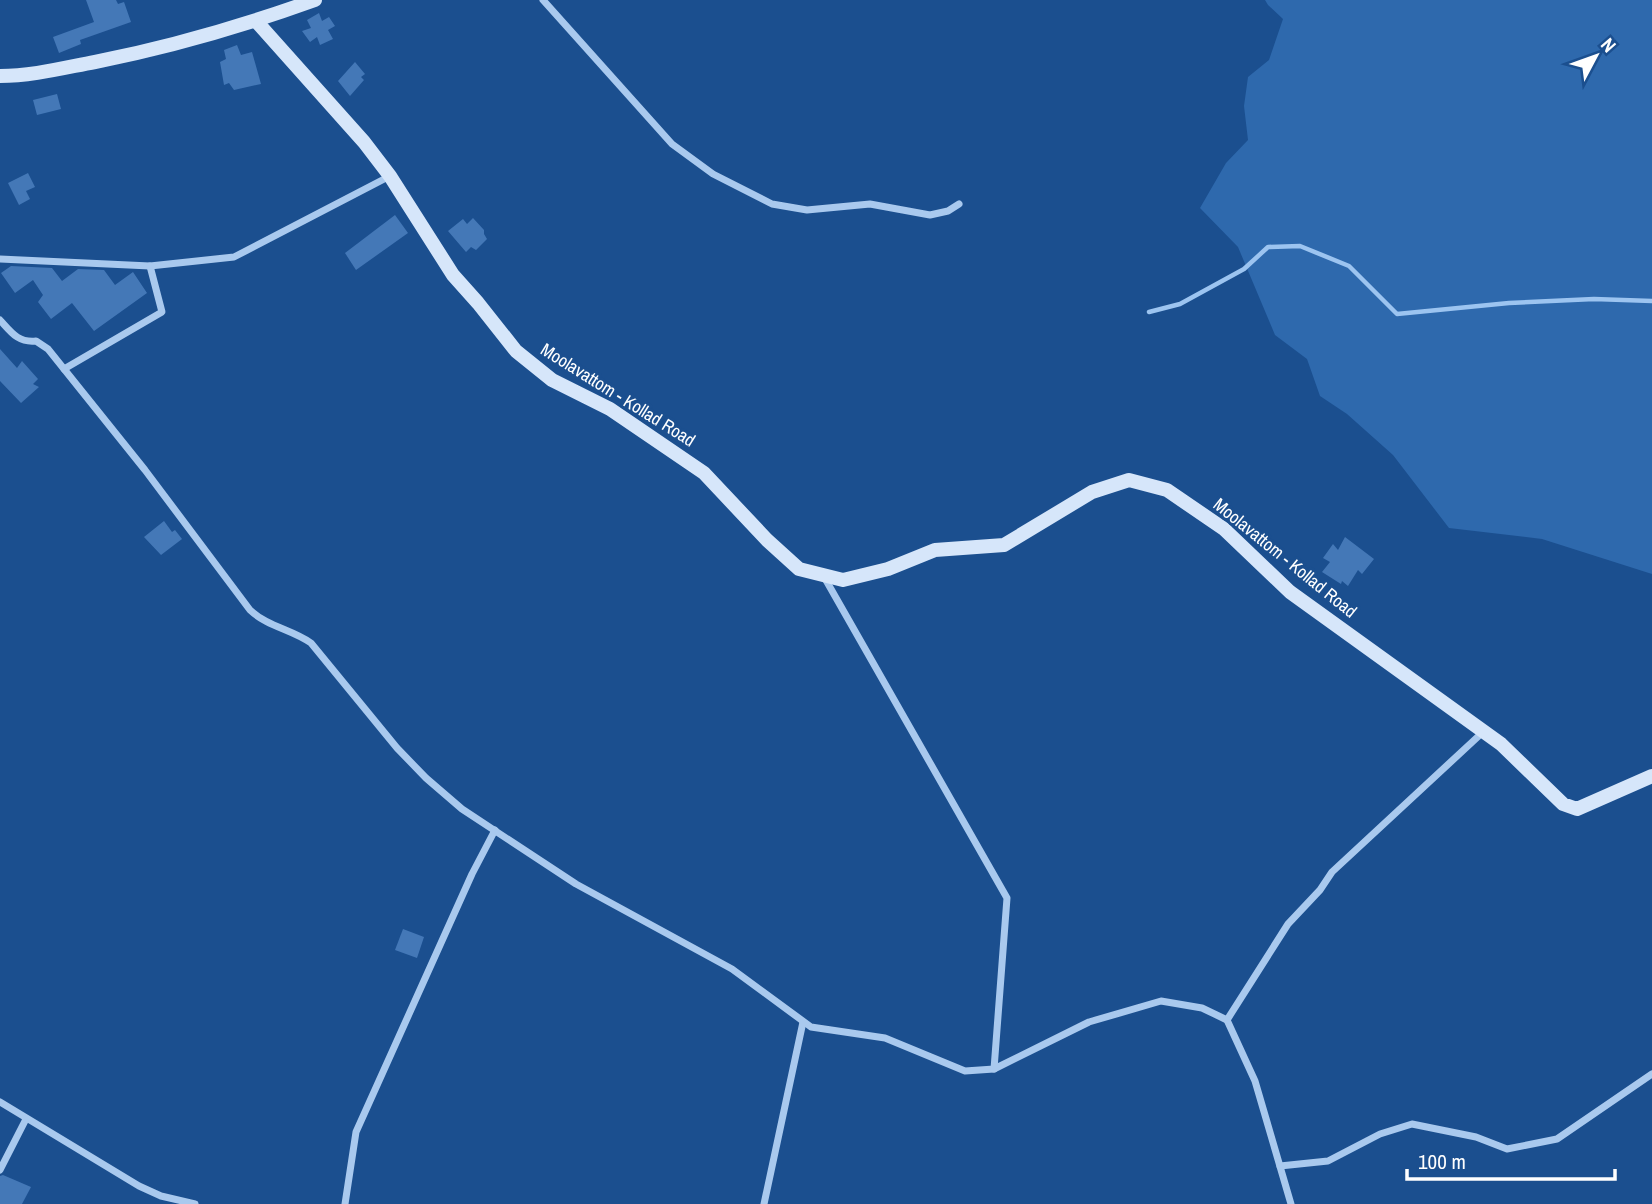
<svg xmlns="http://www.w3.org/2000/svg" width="1652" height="1204" viewBox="0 0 1652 1204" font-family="'Archivo Narrow',sans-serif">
  <rect width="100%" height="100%" fill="#1b4f8f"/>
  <!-- green -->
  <path fill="#2e69ad" d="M1265,0h387v574l-110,-35 -93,-11 -56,-73 -46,-41 -27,-18 -13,-37 -32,-24 -37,-88 -38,-39 26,-45 22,-23 -4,-34 4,-29 21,-17 14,-41 -15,-14z"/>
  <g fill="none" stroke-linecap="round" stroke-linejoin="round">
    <!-- stream -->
    <path stroke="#9cc4f0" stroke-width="4.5" d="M1149,312l31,-8 64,-35 24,-22 32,-1 49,20 48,48 112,-11 85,-4 58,2"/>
  </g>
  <!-- building -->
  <g fill="#4478b7">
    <path d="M86,0h30l2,4 6,-2 7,20 -51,18 1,4 -22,9 -6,-16 41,-15z"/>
    <path d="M319,13l3,8 7,-4 6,9 -7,4 5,9 -13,6 -3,-8 -7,5 -8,-11 9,-3 -4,-8z"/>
    <path d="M237,45l4,10 11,-3 9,32 -27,6 -5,-7 -5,2 -4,-23 6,-3 -2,-9z"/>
    <path d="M355,62l10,12 -4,3 3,3 -14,16 -12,-15z"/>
    <path d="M57,94l4,15 -24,6 -4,-15z"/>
    <path d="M28,173l7,14 -9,4 4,8 -11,6 -11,-22z"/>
    <path d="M395,215l13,18 -52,37 -11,-17z"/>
    <path d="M473,218l11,12v4l3,5 -11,11 -5,-3 -5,5 -18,-21 15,-12 4,5z"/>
    <path d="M11,266l41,2 10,13 16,-12 26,1 11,15 18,-13 14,21 -53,38 -22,-28 -21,16 -13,-17 5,-7 -10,-15 -18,13 -14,-20z"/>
    <path d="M0,349l17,19 5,-7 16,18 -5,5 6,3 -18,16 -21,-22z"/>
    <path d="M164,521l8,11 3,-2 7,9 -21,16 -17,-18z"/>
    <path d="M1345,537l29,22 -12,15 -4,-4 -10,16 -6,-5 -1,3 -19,-12 8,-10 -7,-4 10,-14 5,6z"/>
    <path d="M403,929l21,8 -7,21 -22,-8z"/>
    <path d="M3,1175l28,12 -9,17h-22v-28z"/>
  </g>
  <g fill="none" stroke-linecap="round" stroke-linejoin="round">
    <!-- minor -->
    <g stroke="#a9c9ee" stroke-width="7">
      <path d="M543,0l129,144 41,30 59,30 35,6 63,-6 60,11 18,-4 11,-7"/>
      <path d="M0,259l150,7 84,-9 156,-81"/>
      <path d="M0,320c11,12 18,23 36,21l12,8 97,121 105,140c18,17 41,19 61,33l86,105 29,30 36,31 114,75 156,85 79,58 74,11 80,33 29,-2 95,-47 72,-21 41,7 25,12 28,61 36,123"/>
      <path d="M64,369l98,-57 -12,-46"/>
      <path d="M823,575l184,323 -13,171"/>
      <path d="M1227,1020l61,-96 32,-34 12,-18 151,-140"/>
      <path d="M0,1102l139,84 22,10 34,8"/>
      <path d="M1280,1166l48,-5 52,-27 32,-10 64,13 31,12 50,-10 95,-65"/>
      <path d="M0,1170l26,-51"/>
      <path d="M345,1204l11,-72 116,-258 23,-44"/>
      <path d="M764,1204l39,-182"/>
    </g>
    <!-- secondary -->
    <g stroke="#d6e6fa" stroke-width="14">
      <path d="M256,21l108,121 26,34 63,99 25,28 38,48 36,29 58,29 94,64 63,67 32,29 44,11 45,-11 47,-19 69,-5 88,-53 37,-12 38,10 57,39 66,63 211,152 62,60 14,5 75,-33"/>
      <path d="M0,76c32,0 63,-8 95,-14 75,-15 148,-36 220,-62"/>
    </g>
  </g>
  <g text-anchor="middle" stroke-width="6" stroke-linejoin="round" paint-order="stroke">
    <!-- street labels -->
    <g font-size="18" fill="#fff" stroke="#1b4f8f">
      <text transform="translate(618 395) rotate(32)" y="6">Moolavattom - Kollad Road</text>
      <text transform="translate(1285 558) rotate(39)" y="6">Moolavattom - Kollad Road</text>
    </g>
  </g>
  <!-- north arrow -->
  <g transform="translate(1596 56) rotate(49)" stroke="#1b4f8f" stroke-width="5" paint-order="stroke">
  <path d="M0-5L12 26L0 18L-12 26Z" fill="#ffffff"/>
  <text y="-10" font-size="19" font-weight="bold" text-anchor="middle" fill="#ffffff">N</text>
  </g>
  <!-- scale -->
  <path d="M1407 1169v10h208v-10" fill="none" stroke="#ffffff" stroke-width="3.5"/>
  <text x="1418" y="1169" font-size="21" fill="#ffffff" stroke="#1b4f8f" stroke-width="5" paint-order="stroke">100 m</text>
</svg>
